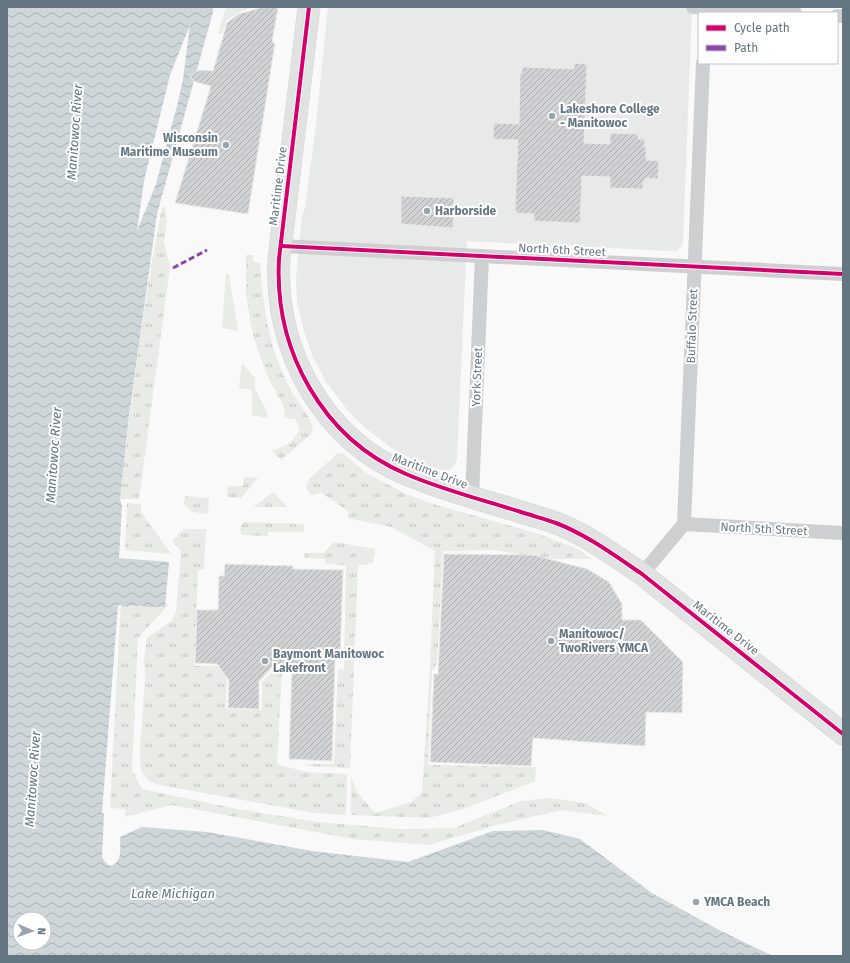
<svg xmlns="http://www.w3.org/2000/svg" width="850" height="963" viewBox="0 0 850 963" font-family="'Fira Sans',sans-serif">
  <defs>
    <pattern id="grass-tufts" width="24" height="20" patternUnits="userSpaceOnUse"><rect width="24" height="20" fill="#e8ebe6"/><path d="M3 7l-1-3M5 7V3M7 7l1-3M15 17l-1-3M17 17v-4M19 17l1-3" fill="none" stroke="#c0c3c0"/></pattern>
    <pattern id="water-waves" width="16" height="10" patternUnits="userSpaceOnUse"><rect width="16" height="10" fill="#ced6d9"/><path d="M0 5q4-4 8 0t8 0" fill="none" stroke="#abb2b5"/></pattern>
    <pattern id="building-hatch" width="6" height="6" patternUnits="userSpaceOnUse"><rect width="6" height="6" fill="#d0d2d3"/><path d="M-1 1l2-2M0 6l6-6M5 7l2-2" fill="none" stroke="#acafb1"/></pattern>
  </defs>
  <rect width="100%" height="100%" fill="#f9f9f9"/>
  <!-- built -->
  <path fill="#e8e9e9" d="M328,7h364l-9,236 -2,4 -5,4h-8l-201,-10 -10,216 -1,6 -5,6 -5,2 -9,-2 -25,-10 -22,-12 -27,-21 -14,-14 -23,-30 -13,-25 -9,-26 -7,-29 -1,-23 6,-63 3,-8 11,-84z"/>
  <!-- grass -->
  <g fill="url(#grass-tufts)">
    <path d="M165,206l2,13 -3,23 6,25 -31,232h-19c11,-98 23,-195 42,-291z"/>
    <path d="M246,255h7v6l7,2c3,43 9,86 30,125 6,12 15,22 21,34l2,6 -2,6 -30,26 -9,-9 18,-8 10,-13 -4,-11 -11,-1 -1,-11 -17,-32 -14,-40 -7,-40z"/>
    <path d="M338,453l6,1 22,19 42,22 25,9 106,30 41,16 12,9h-45l-53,-9 -51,1 -6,113 -5,7 -4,94 108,2 -1,14 -71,28 -35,9 -78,-3v-38l6,15 18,21 36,-11 11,-9 7,-107 6,-135 -44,-24 -44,-9 2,-6 -27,-19 -11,2 -5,-7 3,-9z"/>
    <path d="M244,477l14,1 -17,20 -14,-1 1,-11h15z"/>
    <path d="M273,492l14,15h-34z"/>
    <path d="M185,496l24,2 -1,16 -15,-2 -9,-8z"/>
    <path d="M127,503l14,1v8l30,42 -46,-4z"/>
    <path d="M243,522l61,2v8h-36v4l-26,-1 -2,-6z"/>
    <path d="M184,529h22l-2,40 -6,1 -4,96h23l10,11 -1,32 36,1v-28l13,-13h7l-5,95 29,8 41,2 -1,41 -32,-2 -154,-28 -11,-4 -8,-10 -1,-21 5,-72 -1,-20 3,-20 24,-17 5,-9 5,-61 -9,-10z"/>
    <path d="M334,542l41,7 -2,14 -15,2 -8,203 -44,-2 1,-2h27l4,-94 6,-1 2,-104 -21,-1v-5l-21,-1 1,-5h18z"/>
    <path d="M121,601l48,3 -31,34 -6,132 10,19 95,20 81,13 82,7 54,-1 67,-27 28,-3 36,5 23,13 -47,-6 -64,15 -68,20 -76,-6 -181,-34 -47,12v-8l-15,-1z"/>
  </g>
  <!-- garden -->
  <g fill="#e8ebe6">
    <path d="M226,7h26l-10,4 -15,9 -5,14 -4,-1z"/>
    <path d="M226,273l3,2 9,56 -16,-3z"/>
    <path d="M242,363l13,15v11l12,23v6l-15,-3v-25l-13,-2z"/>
  </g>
  <!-- water -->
  <path fill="url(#water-waves)" fill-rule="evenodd" d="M7,7h206v5l-56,202 -28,202 -9,83 2,7 -3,52 50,4 -4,45 -47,-2 -16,208 2,1 -2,43 3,5 5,4c13,-3 10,-19 10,-29l22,-10 65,5 105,19 96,11 85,-31 50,-1 37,9 72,54 69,38 52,25h-766zM190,25l-7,54 -5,23 -22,82 -19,47 7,-50 26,-106zM20,919h24v24h-24z"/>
  <!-- building -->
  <g fill="url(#building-hatch)" stroke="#e8e8e8">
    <path d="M264,7h14l-6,35 3,1 -27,171 -73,-11 36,-117 -15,-4 -7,-6 11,-6 13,1 14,-48 12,-9z"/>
    <path d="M574,63l13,1 -3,79 26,1v-11l28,1v5h7l-1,8h2v13l13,1 -1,18 -13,-1v3h-2v8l-33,-1v-11l-28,-1 -2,47 -46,-2v-7l-18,-1v-2l-1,-1 3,-70 -25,-1 1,-16 25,1 1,-51h2v-6l52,2z"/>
    <path d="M401,196l53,2 -1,30 -52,-4z"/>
    <path d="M444,554l89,1 54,14 22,13 13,22v16h19l42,42 -1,51 -36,-1 -1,34 -112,-8 -2,28 -101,-4 4,-88h4z"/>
    <path d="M225,564l68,2v3l50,1 -3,89h-5l-3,102 -43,-2 3,-92 -19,-1 -14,15v28l-31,-1 1,-28 -12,-16 -22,-1 2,-53h21l1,-34h5z"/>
  </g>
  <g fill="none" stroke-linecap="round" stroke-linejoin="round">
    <!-- primary casing -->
    <g stroke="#d5d6d7" stroke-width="23">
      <path id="primary" d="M309,7l-30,252c-5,91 43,179 127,215 37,16 77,26 115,38 12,4 24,7 35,11 31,12 58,32 86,51l201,160"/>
    </g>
    <!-- street -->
    <g stroke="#cecfd0" stroke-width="14">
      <path d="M693,7l102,6"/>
      <path d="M837,16h6"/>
      <path d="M281,246l562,28"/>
      <path d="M472,497l10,-241"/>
      <path d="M684,524l159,9"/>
      <path d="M642,574l42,-50 19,-461"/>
    </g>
    <!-- primary -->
    <use href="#primary" stroke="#e1e2e2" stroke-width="22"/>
    <!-- quiet -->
    <path stroke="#8e44ad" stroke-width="3" stroke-dasharray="6 3" stroke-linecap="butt" d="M173,268l34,-18"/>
    <!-- cycleway casing -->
    <g stroke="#fff" stroke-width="6">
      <g id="cycleway">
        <path d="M309,7l-30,252c-5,91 43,179 127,215 37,16 77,26 115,38 12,4 24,7 35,11 31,12 58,32 86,51l201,160"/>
        <path d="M281,246l562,28"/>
      </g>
    </g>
    <!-- cycleway -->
    <use href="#cycleway" stroke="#d6006c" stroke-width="4"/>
  </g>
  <!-- markers -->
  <g fill="#99a4ac" stroke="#fff" stroke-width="1.5">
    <circle cx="552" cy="116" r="4"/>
    <circle cx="226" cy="145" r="4"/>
    <circle cx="427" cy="211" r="4"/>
    <circle cx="551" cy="641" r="4"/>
    <circle cx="265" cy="661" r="4"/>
    <circle cx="696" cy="902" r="4"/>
  </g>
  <g text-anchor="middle" stroke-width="4" stroke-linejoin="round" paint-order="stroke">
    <!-- poi labels -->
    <g font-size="12" font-weight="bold" fill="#657683" stroke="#fff" text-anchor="start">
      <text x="560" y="113">Lakeshore College<tspan x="560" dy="14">- Manitowoc</tspan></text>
      <text x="218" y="142" text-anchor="end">Wisconsin<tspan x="218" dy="14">Maritime Museum</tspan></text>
      <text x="435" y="215">Harborside</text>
      <text x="559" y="638">Manitowoc/<tspan x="559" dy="14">TwoRivers YMCA</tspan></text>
      <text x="273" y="658">Baymont Manitowoc<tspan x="273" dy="14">Lakefront</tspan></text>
      <text x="704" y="906">YMCA Beach</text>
    </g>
    <!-- street labels -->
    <g font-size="12" fill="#657683" stroke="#fff">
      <text transform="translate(278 186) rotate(-83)" y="4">Maritime Drive</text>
      <text transform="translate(562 250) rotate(3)" y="4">North 6th Street</text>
      <text transform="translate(692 326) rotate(-88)" y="4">Buffalo Street</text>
      <text transform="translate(477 377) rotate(-88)" y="4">York Street</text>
      <text transform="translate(430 471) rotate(21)" y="4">Maritime Drive</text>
      <text transform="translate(764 529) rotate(3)" y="4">North 5th Street</text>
      <text transform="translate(726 628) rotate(38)" y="4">Maritime Drive</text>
    </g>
    <!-- water labels -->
    <g font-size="13" font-style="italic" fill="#60757c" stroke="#fff">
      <text transform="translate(74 132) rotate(-86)" y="5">Manitowoc River</text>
      <text transform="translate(53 455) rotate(-86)" y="5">Manitowoc River</text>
      <text transform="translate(32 779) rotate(-86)" y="5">Manitowoc River</text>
      <text x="173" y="898">Lake Michigan</text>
    </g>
  </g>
  <!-- border -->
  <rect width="850" height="963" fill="none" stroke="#657683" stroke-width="16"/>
  <!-- legend -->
  <rect x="698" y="12" width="140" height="52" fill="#ffffff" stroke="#c1c8cd"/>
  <rect x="706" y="25" width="20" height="6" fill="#d6006c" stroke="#c1c8cd"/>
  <text x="734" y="32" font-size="12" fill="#657683">Cycle path</text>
  <rect x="706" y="45" width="20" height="6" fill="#8e44ad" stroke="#c1c8cd"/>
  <text x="734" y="52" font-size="12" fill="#657683">Path</text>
  <!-- north arrow -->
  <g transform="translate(32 931) rotate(92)"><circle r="19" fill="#ffffff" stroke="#c1c8cd"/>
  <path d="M0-3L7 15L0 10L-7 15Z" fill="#99a4ac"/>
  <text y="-6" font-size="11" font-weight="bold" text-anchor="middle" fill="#657683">N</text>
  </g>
</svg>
